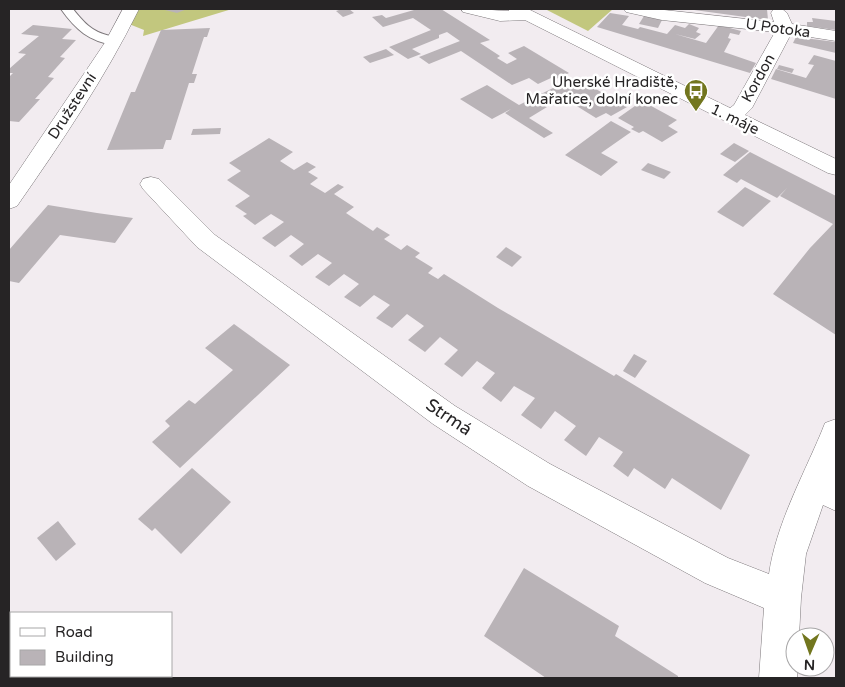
<svg xmlns="http://www.w3.org/2000/svg" width="845" height="687" viewBox="0 0 845 687" font-family="'Varela Round',sans-serif">
  <rect width="100%" height="100%" fill="#f2ecf0"/>
  <!-- green -->
  <g fill="#c2c77e">
    <path d="M134,9h98l-89,27 1,-6 -15,-6z"/>
    <path d="M545,9h68l-25,22z"/>
  </g>
  <!-- building -->
  <g fill="#b9b3b7">
    <path d="M161,9h26l-10,4z"/>
    <path d="M342,9h7l5,4 -11,4 -7,-6z"/>
    <path d="M412,9h29l49,31 -10,3 20,13 -3,2 10,6 10,-5 -9,-6 16,-7 45,27 -15,7 -3,-2 -13,6 -9,-6 -17,7 -51,-34 -32,13 -10,-7 41,-16 -13,-9 -8,3v3l-27,11 9,5 -13,5 -19,-12 42,-17 -18,-12 -30,9 -11,-10 10,-2 4,3 28,-8z"/>
    <path d="M694,9h73l1,11 -74,-10z"/>
    <path d="M610,13l19,3 -7,9 16,4 2,-2 27,7 8,-9 10,3 4,-4 10,4 -3,4 5,2 -6,5 -20,-5 31,9 13,-18 22,6 -2,4 -9,-2 -2,5 3,1 -7,13 32,11 -6,10 -153,-46z"/>
    <path d="M644,16l18,4 -4,8 -19,-4z"/>
    <path d="M812,18l24,3v9l-29,-4v-4h6z"/>
    <path d="M33,25l39,4 -10,10 14,1 -16,17 5,1 -17,19 6,1 -19,21h5l-21,23 -10,-1v-44l4,-4h-4v-4l17,-15 -8,-1 21,-17 -18,-2z"/>
    <path d="M210,28l-3,9h-3l-2,6 -10,31h5l-3,9h-5l-18,57h-5l-3,9 -56,1 24,-58h4l26,-62z"/>
    <path d="M796,37l40,5v11l-43,-10z"/>
    <path d="M386,49l8,6 -24,8 -7,-6z"/>
    <path d="M814,55l22,6v38l-65,-20 5,-10 30,9 8,-13 -6,-1z"/>
    <path d="M779,65l15,4 -2,4 -15,-4z"/>
    <path d="M575,77l52,30 -16,9 -5,-3 -10,5 -29,-18 -6,3 -5,-3 -12,6 3,1 -18,11 24,15 -9,5 -39,-25 6,-4 -19,10 -32,-20 27,-14 32,20z"/>
    <path d="M642,101l35,19 -9,6 10,6 -16,10 -19,-11 -4,2 -8,-4 3,-2 -16,-9z"/>
    <path d="M611,121l20,11 -30,21 17,9 -17,14 -36,-21z"/>
    <path d="M221,128l-1,6 -29,1 2,-6z"/>
    <path d="M269,138l24,14 -13,9 14,9 13,-8 9,5 -8,5 10,6 -8,6 15,9 13,-9 6,3 -10,7 20,13 -8,6 27,18 4,-4 13,8 -6,4 17,11 6,-5 13,8 -5,4 18,11 -5,5 10,6 6,-5 54,34 116,68 2,-2 134,81 -29,55 -49,-32 -7,11 -31,-21 -6,9 -15,-11 10,-14 -24,-15 -13,19 -22,-16 12,-14 -21,-15 -14,18 -20,-14 14,-17 -21,-12 -13,16 -19,-14 13,-15 -18,-12 -15,16 -18,-13 14,-14 -18,-13 -15,15 -17,-12 16,-14 -17,-12 -15,14 -16,-10 14,-13 -16,-10 -14,12 -16,-10 15,-13 -15,-10 -15,12 -14,-9 17,-14 -14,-9 -16,12 -13,-10 15,-12 -13,-9 -16,12 -13,-9 22,-16 -13,-8 -16,11 -12,-9 4,-2 -12,-8 15,-10 -23,-16 14,-9 -12,-8z"/>
    <path d="M734,143l15,8 -14,11 -15,-8z"/>
    <path d="M750,152l86,44v139l-63,-41 37,-46 23,-24 -53,-28 7,-8 -10,10 -36,-19 -4,4 -14,-8z"/>
    <path d="M648,163l23,9 -7,7 -23,-9z"/>
    <path d="M745,187l26,14 -28,26 -26,-15z"/>
    <path d="M48,205l49,8 36,5 -18,25 -55,-8 -41,48 -10,-2v-31z"/>
    <path d="M506,247l16,10 -10,10 -16,-10z"/>
    <path d="M234,324l56,41 -110,103 -28,-26 18,-16 -5,-5 24,-21 6,4 38,-34 -28,-22z"/>
    <path d="M634,354l13,7 -12,17 -12,-7z"/>
    <path d="M192,468l39,34 -50,52 -26,-26 -3,3 -14,-12z"/>
    <path d="M58,521l18,23 -20,17 -19,-23z"/>
    <path d="M524,568l95,58 -4,10 63,40v2h-132l-62,-42z"/>
  </g>
  <g fill="none" stroke-linecap="round" stroke-linejoin="round">
    <!-- lane casing -->
    <g stroke="#7c777a" stroke-width="2">
      <path id="lane" d="M61,9h12c15,19 22,24 45,29l2,3 -6,4c-25,-4 -38,-15 -53,-36z"/>
    </g>
    <!-- street casing -->
    <g stroke="#7c777a" stroke-width="1">
      <g id="street">
        <path d="M123,9h16c-34,69 -78,134 -122,197l-8,3v-24l95,-141z"/>
        <path d="M461,9c16,-1 32,2 48,2l-1,-2h20l202,99 4,-3 41,-73 -113,-12 -36,-8 -2,-3h31l119,13 -3,-9 2,-3 9,-1 5,4 5,11 44,7v10l-45,-7 -39,74 -7,7 91,44v16l-8,-2 -303,-153 -25,1 -37,-9z"/>
        <path d="M151,177l8,2 56,56 240,171 95,58 178,94 41,16c7,-49 33,-96 52,-141l4,-10 11,-4v92l-13,-6 -17,49 -5,44 -2,39h-4v30h3l-1,11h-38l5,-70 -59,-25 -177,-97 -95,-62 -236,-177 -54,-58 -3,-5 3,-5z"/>
      </g>
    </g>
    <!-- lane -->
    <use href="#lane" fill="#fff" fill-rule="evenodd"/>
    <!-- street -->
    <use href="#street" fill="#fff" fill-rule="evenodd"/>
  </g>
  <!-- icons -->
  <defs>
    <g id="bus-pin" transform="scale(1.25)"><path d="M0 17L-7.5 6A9.5 9.5 0 1 1 7.5 6Z" fill="#72761e" stroke="#fff"/><path d="M-5-6H5V4H4V6H2V4H-2V6H-4V4H-5ZM-3.5-4V0h7V-4ZM-3.5 1.2v1.5H-2V1.2ZM2 1.2v1.5H3.5V1.2Z" fill="#fff"/></g>
  </defs>
  <g fill-rule="evenodd">
    <use href="#bus-pin" x="696" y="91"/>
  </g>
  <g text-anchor="middle" stroke-width="5" stroke-linejoin="round" paint-order="stroke">
    <!-- far-street labels -->
    <g font-size="15" fill="#262425" stroke="#fff">
      <text transform="translate(778 28) rotate(8)" y="5">U Potoka</text>
      <text transform="translate(758 78) rotate(-61)" y="5">Kordon</text>
      <text transform="translate(72 106) rotate(-57)" y="5">Družstevní</text>
      <text transform="translate(735 119) rotate(26)" y="5">1. máje</text>
    </g>
    <!-- far-poi labels -->
    <g font-size="15" fill="#262425" stroke="#fff" text-anchor="end">
      <text x="678" y="87">Uherské Hradiště,<tspan x="678" dy="17">Mařatice, dolní konec</tspan></text>
    </g>
    <!-- street labels -->
    <g font-size="18" fill="#262425" stroke="#fff">
      <text transform="translate(449 417) rotate(34)" y="6">Strmá</text>
    </g>
  </g>
  <!-- border -->
  <rect width="845" height="687" fill="none" stroke="#262425" stroke-width="20"/>
  <!-- legend -->
  <rect x="10" y="612" width="162" height="65" fill="#ffffff" stroke="#a8a7a8"/>
  <rect x="20" y="628" width="25" height="8" fill="#ffffff" stroke="#a8a7a8"/>
  <text x="55" y="637" font-size="15" fill="#262425">Road</text>
  <rect x="20" y="650" width="25" height="15" fill="#b9b3b7" stroke="#a8a7a8"/>
  <text x="55" y="662" font-size="15" fill="#262425">Building</text>
  <!-- north arrow -->
  <g transform="translate(810 652) rotate(182)"><circle r="24" fill="#ffffff" stroke="#a8a7a8"/>
  <path d="M0-4L9 19L0 12L-9 19Z" fill="#72761e"/>
  <text y="-8" font-size="14" font-weight="bold" text-anchor="middle" fill="#262425">N</text>
  </g>
</svg>
